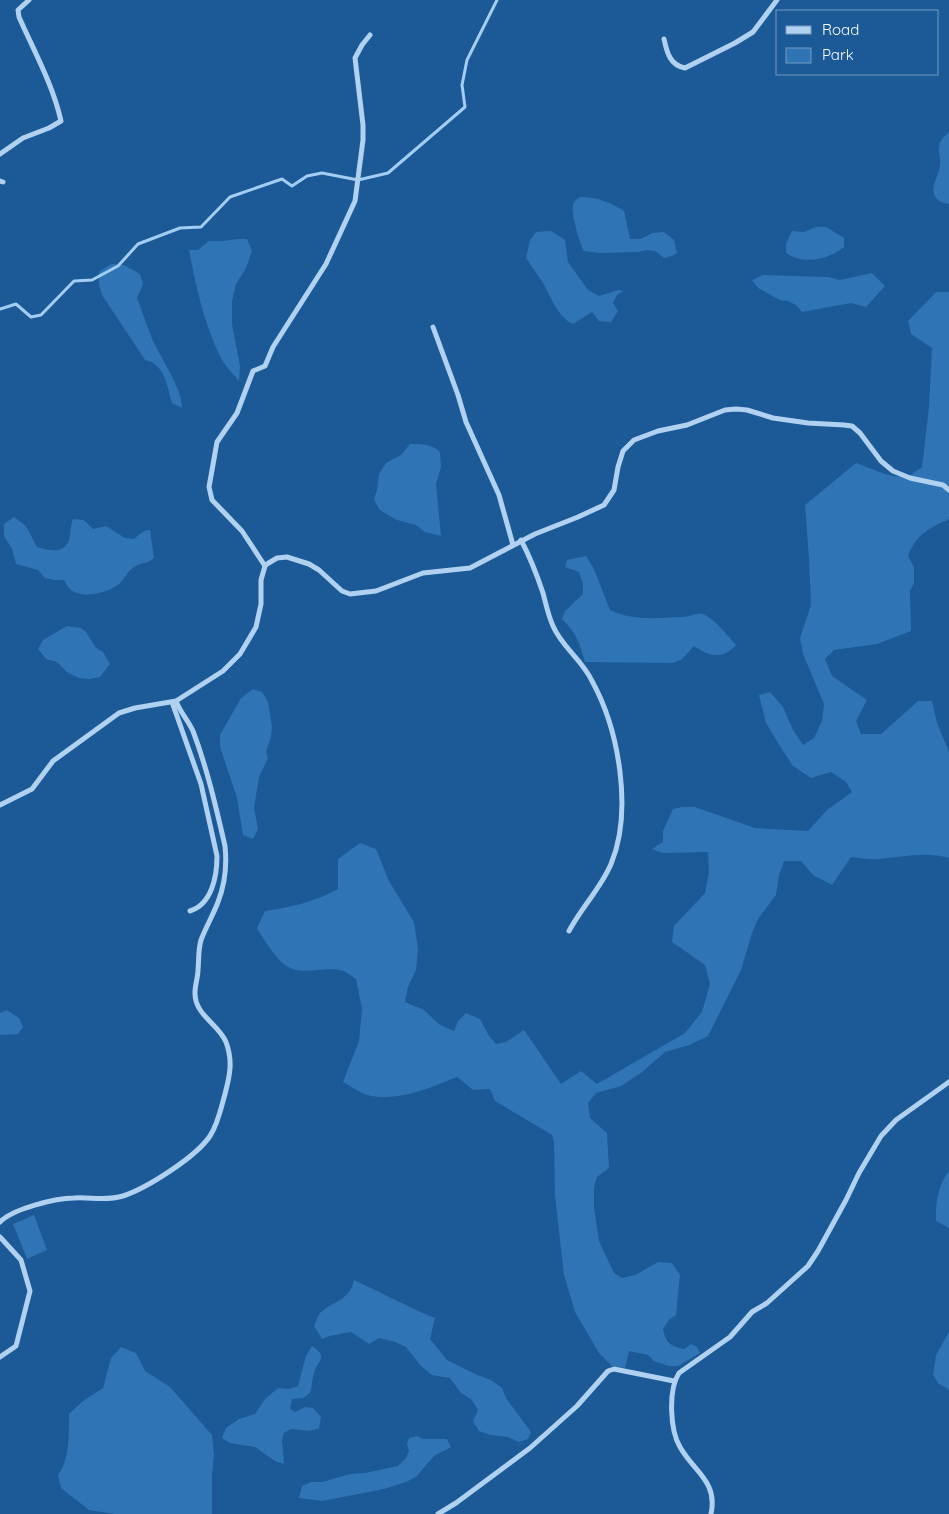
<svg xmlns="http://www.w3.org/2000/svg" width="949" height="1514" viewBox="0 0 949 1514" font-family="Quicksand,sans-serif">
  <rect width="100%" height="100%" fill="#1b5997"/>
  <!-- green -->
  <g fill="#2f74b4">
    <path d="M949,132v72c-6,-1 -13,-3 -15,-10 -3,-10 6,-20 6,-30 1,-5 -2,-11 -1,-16 0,-7 5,-12 10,-16z"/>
    <path d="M580,197c17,0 29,5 44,14l6,28h11l11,-6 12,-1 10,8 3,13 -5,3 -8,2 -9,-7 -8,-1 -9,2 -39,1 -15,-2c-4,-7 -15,-42 -10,-49 1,-2 4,-3 6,-5z"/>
    <path d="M816,227h10l18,11v9c-16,13 -41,18 -58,6v-9l6,-13 12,1z"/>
    <path d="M551,231l14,9 3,22 20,28 11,6 19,-6 5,1 -6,4 -4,8 5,8 -7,11 -12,-1 -7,-9 -19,12c-15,-7 -21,-25 -29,-39 -5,-9 -12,-18 -18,-27l4,-18 6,-8z"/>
    <path d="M238,239h9l5,12 -6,17 -10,16 -4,17v23l8,42 -1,15c-5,-6 -11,-12 -15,-18 -19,-33 -28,-77 -35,-113h9l11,-9h14z"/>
    <path d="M111,264l13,1 16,9 3,10 -6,14c5,13 9,25 14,38 7,18 32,53 31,72l-10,-5c-5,-17 -7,-39 -27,-43l-43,-65 -3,-10v-13z"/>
    <path d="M872,273l13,13 -19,21 -15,-4 -49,9 -6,-7 -8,-4 -8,-1 -22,-12 -6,-8 11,-5 65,2 12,3z"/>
    <path d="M936,292h13v227c-19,9 -33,15 -41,37l6,11v16l-4,8 1,40 -34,13 -43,6 -9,9 7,17 35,24 -11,21 5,13h20l37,-33h14l5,22 12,29v106c-23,-7 -47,-1 -70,1 -9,1 -19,-1 -28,-2l-19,28 -19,-10 -12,-14h-17l-5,14 -3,20 -18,24 -6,14 -11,37 -33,66 -19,9 -24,7 -24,21 -20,13 -25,7 -8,10 2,15 17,15 2,35 -12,9 -3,10v21l5,33 15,32 8,5 13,-3 23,-13 14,1 8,12 -4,40 -7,5 -6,9c2,13 8,18 21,20l7,-5 6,3 3,6 -22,13h-10l-14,-5 -6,-6 -19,-4 -4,17 -13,-2 -13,-13 -24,-41 -11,-37 -9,-79 -1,-54 -2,-7 -57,-34 -5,-12 -17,1 -16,-13c-27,11 -57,24 -86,19 -10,-2 -20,-10 -28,-14l16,-41 3,-32 -6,-30c-3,-2 -7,-5 -10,-7 -18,-8 -44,6 -61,-7 -9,-6 -23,-28 -28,-37l8,-17c26,-4 50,-9 73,-22v-30l22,-16 16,6 13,32 25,41 4,27 -2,21 -8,17 -3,15 19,8 16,15 14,6 4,-10 8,-8 14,6 9,17 7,8 10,-2 18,-12 37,54 20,-13 16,13 88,-51 17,-21 8,-28 -5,-19 -33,-23 2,-16 31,-33 4,-21 -1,-20 -46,1 -10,-4 11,-7v-11l10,-22 9,-2h13l60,21 53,3 19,-21 25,-18 -6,-10 -15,-10 -20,6 -18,-12 -15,-23 -12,-20 -7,-28 11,-3 13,15 10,23 10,15 11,-7 8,-17 2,-17 -21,-50 -3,-16 11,-33 -2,-46 -4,-54 51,-42 29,11 21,4 16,-11 7,-60 3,-59 -21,-14 -3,-13z"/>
    <path d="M410,444c12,0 22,0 30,8l1,15 -5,17 5,52 -16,-4 -9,-7 -19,-5 -11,-6 -7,-5 -5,-10 3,-9 2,-16 7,-11 15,-8z"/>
    <path d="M14,517l12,9 11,21c11,3 27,8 32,-7 2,-7 1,-14 4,-21l11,1 9,9 13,-3 19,12 9,1c4,-4 10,-10 16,-9l4,28c-8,7 -13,4 -20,9 -7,4 -9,12 -15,17 -12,9 -36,15 -48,6 -3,-2 -5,-7 -7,-10h-10l-9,-2 -7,-8 -22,-6 -4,-15 -8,-13v-12z"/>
    <path d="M586,556l8,13 16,41c22,11 48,8 72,7 6,0 14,-4 20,-3 10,2 27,23 34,31 -14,15 -26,12 -42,1l-13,14 -8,3 -88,-1c-5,-19 -9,-29 -23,-43l3,-8 18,-17v-9l-4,-13 -14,-5 2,-7z"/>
    <path d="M67,626l14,2 5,4 10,16 7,4 7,12 -10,13 -11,2 -10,-1 -11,-5 -11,-11 -11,-3 -8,-10 5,-9z"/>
    <path d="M253,689l9,3 6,10 4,25 -1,10 -5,15 2,6 -9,19 -5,31 4,21 -5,10 -10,-4 -6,-37 -17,-51v-12l21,-37z"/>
    <path d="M7,1010l12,8 4,9 -5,7 -18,1v-22z"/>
    <path d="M949,1171v57l-13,-7c-1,-16 2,-37 13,-50z"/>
    <path d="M34,1215l13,35 -20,9 -14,-35z"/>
    <path d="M354,1280c27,12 53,27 81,38l-5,21 17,21 28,14 16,6 11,8 4,10 25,34 -3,7 -9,3 -11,-5 -18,-2 -11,-4 -6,-10 5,-11 -6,-10 -11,-7 -11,-15 -18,-3 -12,-10 -14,-18 -11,-5 -16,-4 -10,6 -18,-12 -21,4 -8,3 -8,-13c2,-5 4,-11 7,-14 14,-12 28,-11 33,-32z"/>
    <path d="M949,1332v58l-11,-7 -5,-8 3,-20z"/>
    <path d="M312,1346c18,11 4,16 2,27 -2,7 -2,13 -4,20l-7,5 -11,1 -2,10 5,3 10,-5 8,1 8,9 -2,11 -9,3 -19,-2 -7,4 -2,7 2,24 -9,-3 -20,-14 -25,-4 -8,-5 4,-10 13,-9 16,-5 10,-15 13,-11 11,1 9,-3 8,-30z"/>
    <path d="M121,1347l15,6 9,18 25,16 42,48 2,20 -2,20v39h-98l-25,-4 -28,-22 -3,-13c12,-16 11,-42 11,-61l14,-13 20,-13 8,-30z"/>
    <path d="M417,1436l6,3h24l4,8 -17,9 -18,21 -10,5 -22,7 -62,12 -23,-3 3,-12 9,-4h11l28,-8 15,-1 33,-7 8,-8 3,-7 -2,-8 2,-5z"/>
  </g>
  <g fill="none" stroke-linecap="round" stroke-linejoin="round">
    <!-- stream -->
    <path stroke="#a3cdf2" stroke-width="3" d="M0,309l16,-5 15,13 10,-2 33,-34 18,-1 26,-14 20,-22 42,-16 21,-1 29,-30 52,-18 10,7 15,-10 15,-3 36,7 30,-7 77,-66 -3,-22 5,-25 30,-60"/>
    <!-- minor -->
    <g stroke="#b0d1f0" stroke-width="5">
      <path d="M664,39c3,14 6,26 21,29l50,-25 18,-11 24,-32"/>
      <path d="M0,154l23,-16 26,-10 12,-7c-8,-36 -27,-70 -42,-104l-1,-7 11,-10"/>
      <path d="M0,181l3,1"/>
      <path d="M433,327l25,68 8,27 33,73 14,50"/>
      <path d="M521,540c9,17 16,35 22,53 3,11 5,22 10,33 9,21 29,34 39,55 27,49 41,130 19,183 -10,24 -30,44 -42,67"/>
      <path d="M265,566l-23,-35 -30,-31 -3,-13 8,-45 20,-29 16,-42 12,-5 8,-19 53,-83 29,-63 8,-61v-15l-8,-67 7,-13 8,-10"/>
      <path d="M172,702l29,82 16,72c0,20 -5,48 -27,55"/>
      <path d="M0,805l32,-16 21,-28 66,-48 16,-5 41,-7 47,-30 17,-17 16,-27 5,-23v-24l4,-14 2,-2 10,-6 10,-1 22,7 10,6 23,21 8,3 26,-3 47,-18 47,-5 65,-34 43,-17 26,-12 10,-15 4,-23 5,-16 11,-11 24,-9 29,-6 38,-15 11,-1 11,1 26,8 35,5 36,2 8,1 8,7 21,28 12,10 17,7 33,7 6,5"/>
      <path d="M0,1222c12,-13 56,-24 74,-24 17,-1 33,3 49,-2 24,-8 73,-39 87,-60 8,-12 11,-28 15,-42 5,-19 8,-33 1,-52 -8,-19 -32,-27 -31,-50 0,-7 3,-15 3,-22 1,-10 0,-20 3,-30 5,-13 12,-25 17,-38 7,-18 9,-37 7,-56 -9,-39 -18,-78 -32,-115 -5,-11 -13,-19 -17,-30"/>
      <path d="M0,1237l21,23 9,31 -14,55 -16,11"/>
      <path d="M438,1514l18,-11 74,-55 47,-42 31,-35 6,-2 60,12"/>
      <path d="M711,1514c7,-33 -17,-42 -31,-67 -10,-17 -12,-57 -1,-74l51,-36 22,-25 15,-9 41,-37 10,-15 28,-51 13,-27 22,-37 15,-16 53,-38"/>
    </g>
  </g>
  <!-- legend -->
  <rect x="776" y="10" width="162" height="65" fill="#1b5997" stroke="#769bc1"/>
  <rect x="786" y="26" width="25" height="8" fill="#b0d1f0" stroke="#769bc1"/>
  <text x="822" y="35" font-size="15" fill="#ffffff">Road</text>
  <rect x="786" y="48" width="25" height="15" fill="#2f74b4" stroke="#769bc1"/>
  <text x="822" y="60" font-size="15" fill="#ffffff">Park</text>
</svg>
